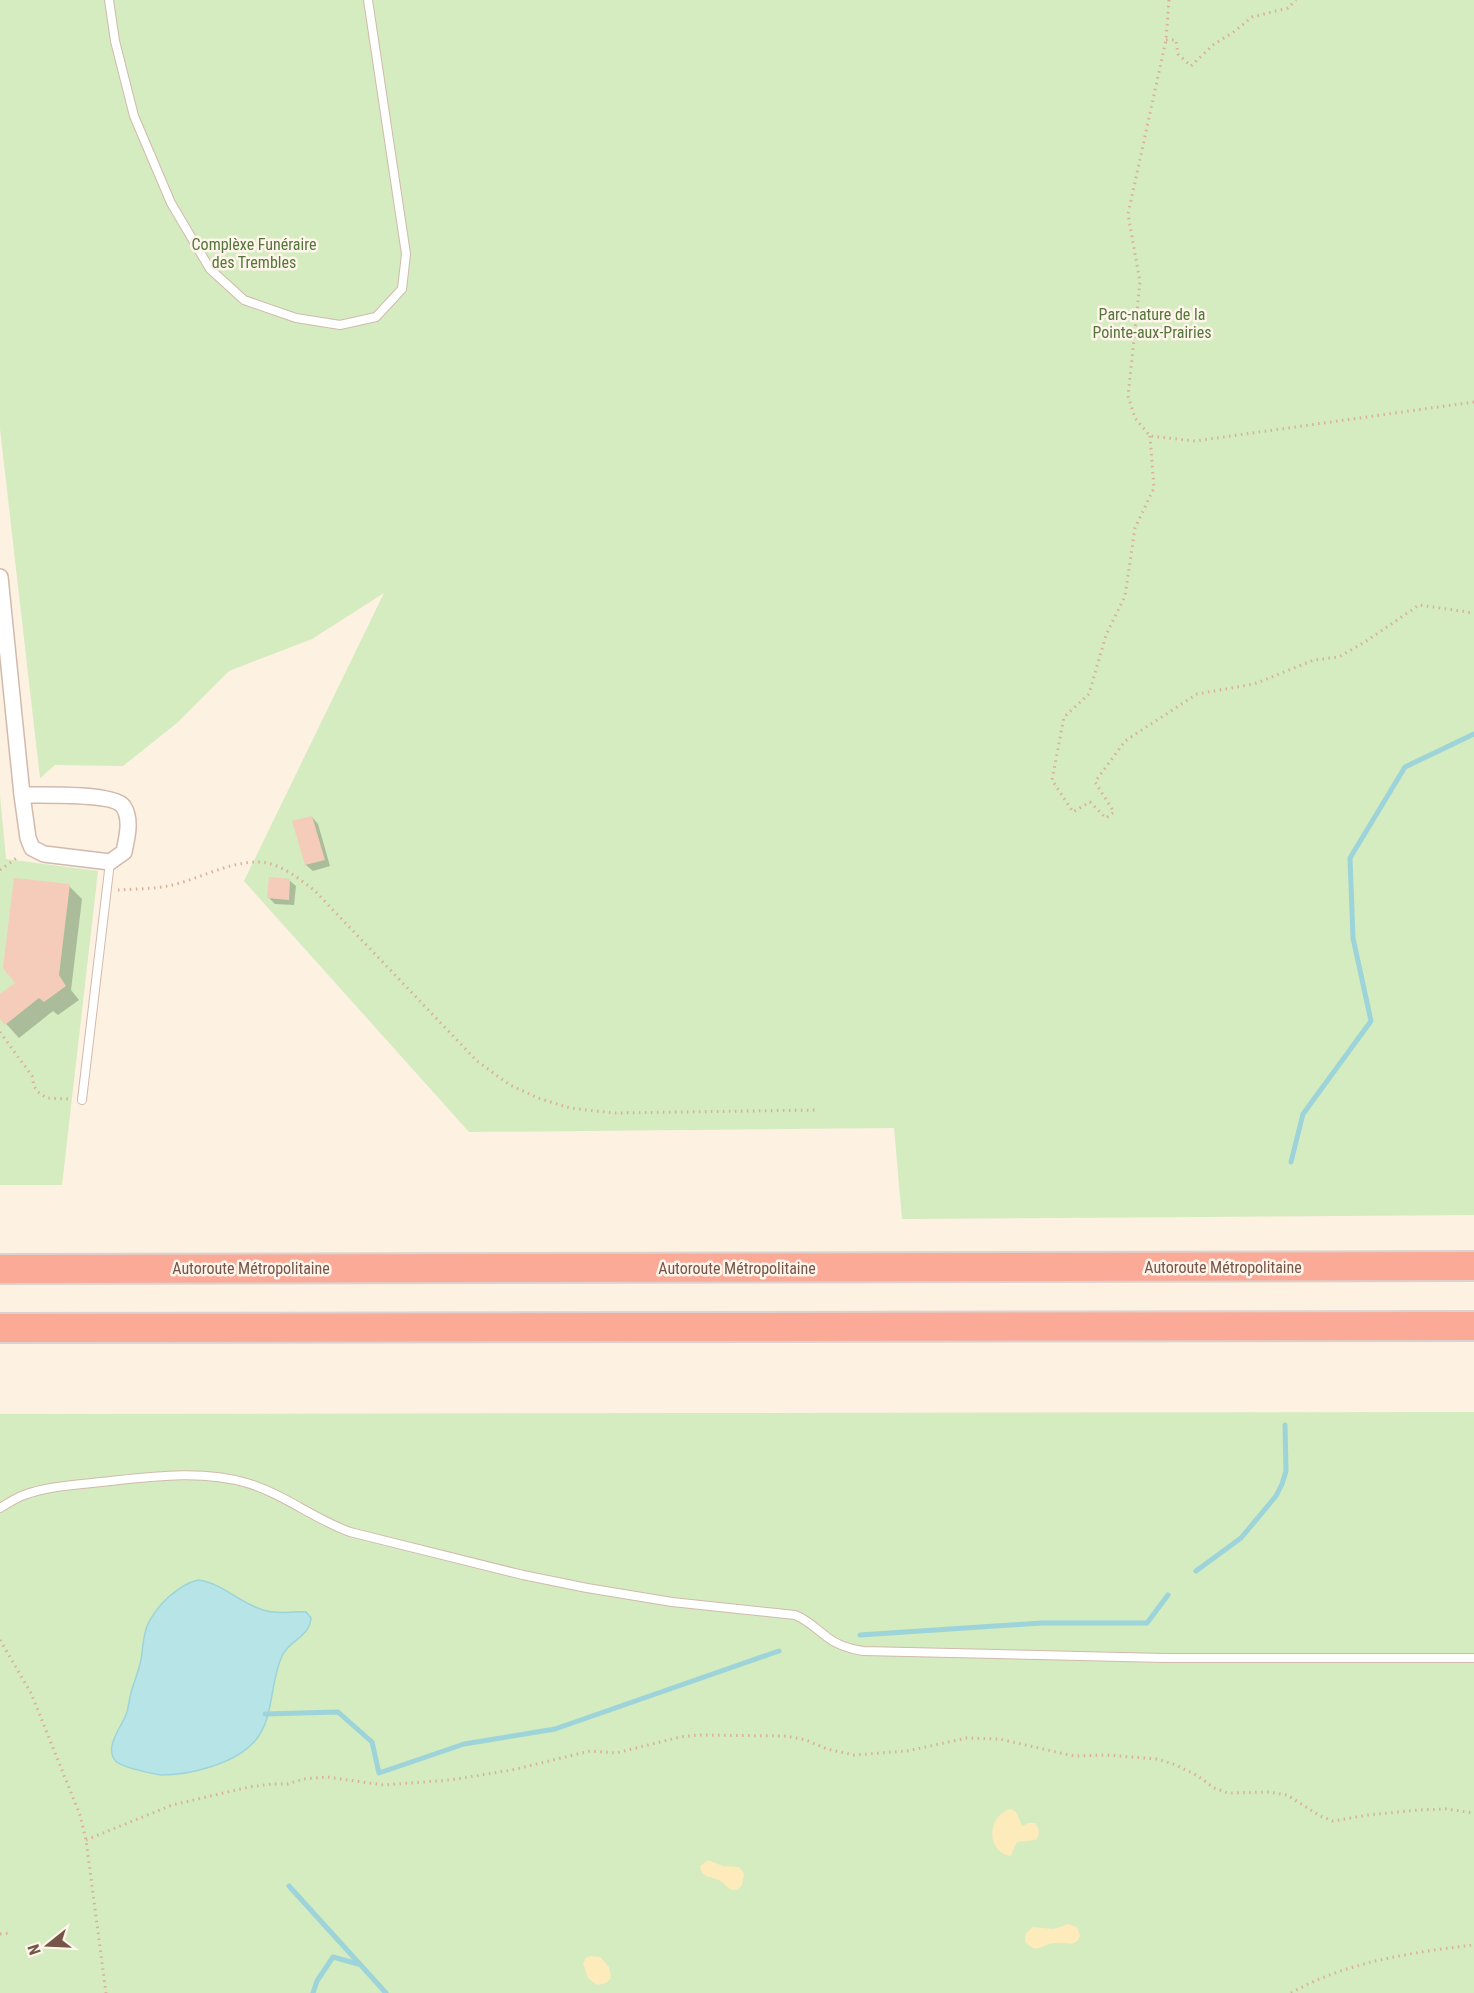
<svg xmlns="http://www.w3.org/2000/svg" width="1474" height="1993" viewBox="0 0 1474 1993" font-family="'Roboto Condensed',sans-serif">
  <rect width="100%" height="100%" fill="#fdf1e2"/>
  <!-- green -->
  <g fill="#d5ebc0">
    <path d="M0,0h1474v1215l-572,4 -8,-91 -425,4 -225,-251 140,-288 -72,46 -83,32 -52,52 -54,43 -68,-1 -15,13 -40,-349z"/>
    <path d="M0,796l6,63 92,12 -36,314h-62z"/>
    <path d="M1474,1412v581h-1474v-579z"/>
  </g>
  <!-- sand -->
  <g fill="#feebbc">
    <path d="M1011,1809l5,3 6,14 7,-3h6l3,5 1,6 -3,6 -19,2 -6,13 -2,1c-24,-6 -21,-42 2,-47z"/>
    <path d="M708,1860l15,6 16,1 5,7 -2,11c-3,3 -4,5 -8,5 -6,0 -8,-5 -12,-8 -9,-7 -20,-2 -22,-16z"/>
    <path d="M1068,1924l9,3 3,9c-5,13 -14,5 -25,7 -14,1 -19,13 -30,-2l1,-8 7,-6 21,2z"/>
    <path d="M591,1956l9,1 9,10 2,11 -5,5 -9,2 -9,-7 -5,-15 3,-5z"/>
  </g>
  <!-- water -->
  <path fill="#b6e4e7" stroke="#9cd4da" stroke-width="1.5" d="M198,1580c24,3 42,23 65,30 14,5 29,1 43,2l5,6c-2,20 -21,21 -29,38 -13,28 -7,63 -28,86 -20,22 -64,33 -93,33 -9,-1 -19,-4 -27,-6 -6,-2 -17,-4 -20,-10 -9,-14 9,-34 13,-47 2,-8 3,-18 6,-26 3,-9 6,-17 8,-26 2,-12 2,-26 7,-36 9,-19 30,-39 50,-44z"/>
  <!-- shadow -->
  <g fill="#0003">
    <path d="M312,817l6,7 12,42 -17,5 -7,-6z"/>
    <path d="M289,880l7,6 -2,19 -19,-1 -6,-6z"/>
    <path d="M69,886l13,13 -11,91 8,10 -21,15 -5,-4 -34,27 -19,-21v-21l17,-13z"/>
  </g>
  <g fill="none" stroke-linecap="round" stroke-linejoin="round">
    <!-- stream -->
    <g stroke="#9cd4da" stroke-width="5">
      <path d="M1291,1162l12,-48 68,-93 -18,-83 -3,-80 55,-91 69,-33"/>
      <path d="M1196,1571l45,-33 35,-42 6,-12 4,-13 -1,-46"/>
      <path d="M860,1635l181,-12h106l21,-28"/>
      <path d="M265,1714l73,-2 34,30 7,31 85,-29 91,-15 224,-78"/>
      <path d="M289,1886l97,107"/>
      <path d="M313,1993l4,-12 16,-24 25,7"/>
    </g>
  </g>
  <!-- building -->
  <g fill="#f4ccb9">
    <path d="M312,816l13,44 -20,5 -13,-44z"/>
    <path d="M269,877l21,2 -1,21 -22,-2z"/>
    <path d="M14,878l56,6 -11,91 7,11 -22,16 -5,-4 -34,27 -5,-6v-25l15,-11 -12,-15z"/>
  </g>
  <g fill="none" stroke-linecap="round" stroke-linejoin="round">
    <!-- service casing -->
    <g stroke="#d1baac" stroke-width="10">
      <g id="service">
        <path d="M109,0l6,41 19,75 37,87 39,66 34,31 52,18 44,7 36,-8 26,-28 4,-35 -38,-254"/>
        <path d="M82,1100l28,-238"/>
        <path d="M0,1508c8,-5 16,-10 24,-13 24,-9 52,-10 77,-13 47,-5 100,-13 146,1 37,11 67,36 103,49l173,43 64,13 85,14 123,13c13,5 21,14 32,22 11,9 23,12 36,14l301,7h310"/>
      </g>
    </g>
    <!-- minor casing -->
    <g stroke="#d1baac" stroke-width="18">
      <path id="minor" d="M0,577l22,218 6,43 4,10 12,6 66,8 14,-10c3,-15 8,-33 -1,-46 -10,-13 -82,-11 -101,-11"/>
    </g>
    <!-- motorway casing -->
    <g stroke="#dbd3cf" stroke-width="32">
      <g id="motorway">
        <path d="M0,1269l1474,-3"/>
        <path d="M0,1328l1474,-2"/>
      </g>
    </g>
    <!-- path -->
    <g stroke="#d9b09c" stroke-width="3" stroke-dasharray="1.5 4.5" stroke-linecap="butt">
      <path d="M1169,0l-3,40 -38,174 12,68 -12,114 7,22 15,18 45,5 279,-39"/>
      <path d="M1166,40h10l2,14 13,12 22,-21 22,-14 17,-14 36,-9 8,-8"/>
      <path d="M1150,436l4,52 -19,40 -10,68 -19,39 -17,59 -25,23 -12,63 21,32 17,-10 16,16 8,-6 -19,-30 30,-41 72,-47 57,-10 60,-24 25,-3 29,-17 51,-35 55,8"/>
      <path d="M0,870l18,-13"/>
      <path d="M118,890c16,-1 34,-1 50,-4 30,-6 69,-29 99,-23 18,4 34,17 48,28l162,170 33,24 28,13 32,10 44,5 204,-3"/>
      <path d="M0,1032l32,44 2,10 4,6 9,6 23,1"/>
      <path d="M0,1640l31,53 49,122 6,25 20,153"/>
      <path d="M86,1840l86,-35 77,-18 24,-3h14l17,-5 23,-2 57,8 66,-5 62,-10 78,-19 26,2 64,-16 18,-2 89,1 19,4 21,9 27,6 53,-4 60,-13 32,1 75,17 32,-1 51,4 19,6 22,11 16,12 14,5 41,-1 18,3 33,21 13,5 35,-6 50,-5 28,-1 28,4"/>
      <path d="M0,1934l10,-1"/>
      <path d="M1291,1993c54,-31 122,-41 183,-48"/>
    </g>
    <!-- service -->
    <use href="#service" stroke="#fff" stroke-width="8"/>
    <!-- minor -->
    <use href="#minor" stroke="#fff" stroke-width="15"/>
    <!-- motorway -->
    <use href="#motorway" stroke="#faaa97" stroke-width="28"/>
  </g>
  <g text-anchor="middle" stroke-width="5" stroke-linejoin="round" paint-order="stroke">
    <!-- park labels -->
    <g font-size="16" fill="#52763c" stroke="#fff5ea">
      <text x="254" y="250">Complèxe Funéraire<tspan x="254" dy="18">des Trembles</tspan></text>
      <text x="1152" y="320">Parc-nature de la<tspan x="1152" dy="18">Pointe-aux-Prairies</tspan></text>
    </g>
    <!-- street labels -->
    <g font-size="16" fill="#765548" stroke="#fff5ea">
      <text x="1223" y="1273">Autoroute Métropolitaine</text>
      <text x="251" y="1274">Autoroute Métropolitaine</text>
      <text x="737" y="1274">Autoroute Métropolitaine</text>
    </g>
  </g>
  <!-- north arrow -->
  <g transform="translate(48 1945) rotate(252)" stroke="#fff5ea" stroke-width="4.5" paint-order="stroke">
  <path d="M0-4.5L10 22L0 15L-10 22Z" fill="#765548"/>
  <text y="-9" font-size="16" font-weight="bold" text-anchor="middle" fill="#765548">N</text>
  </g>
</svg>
